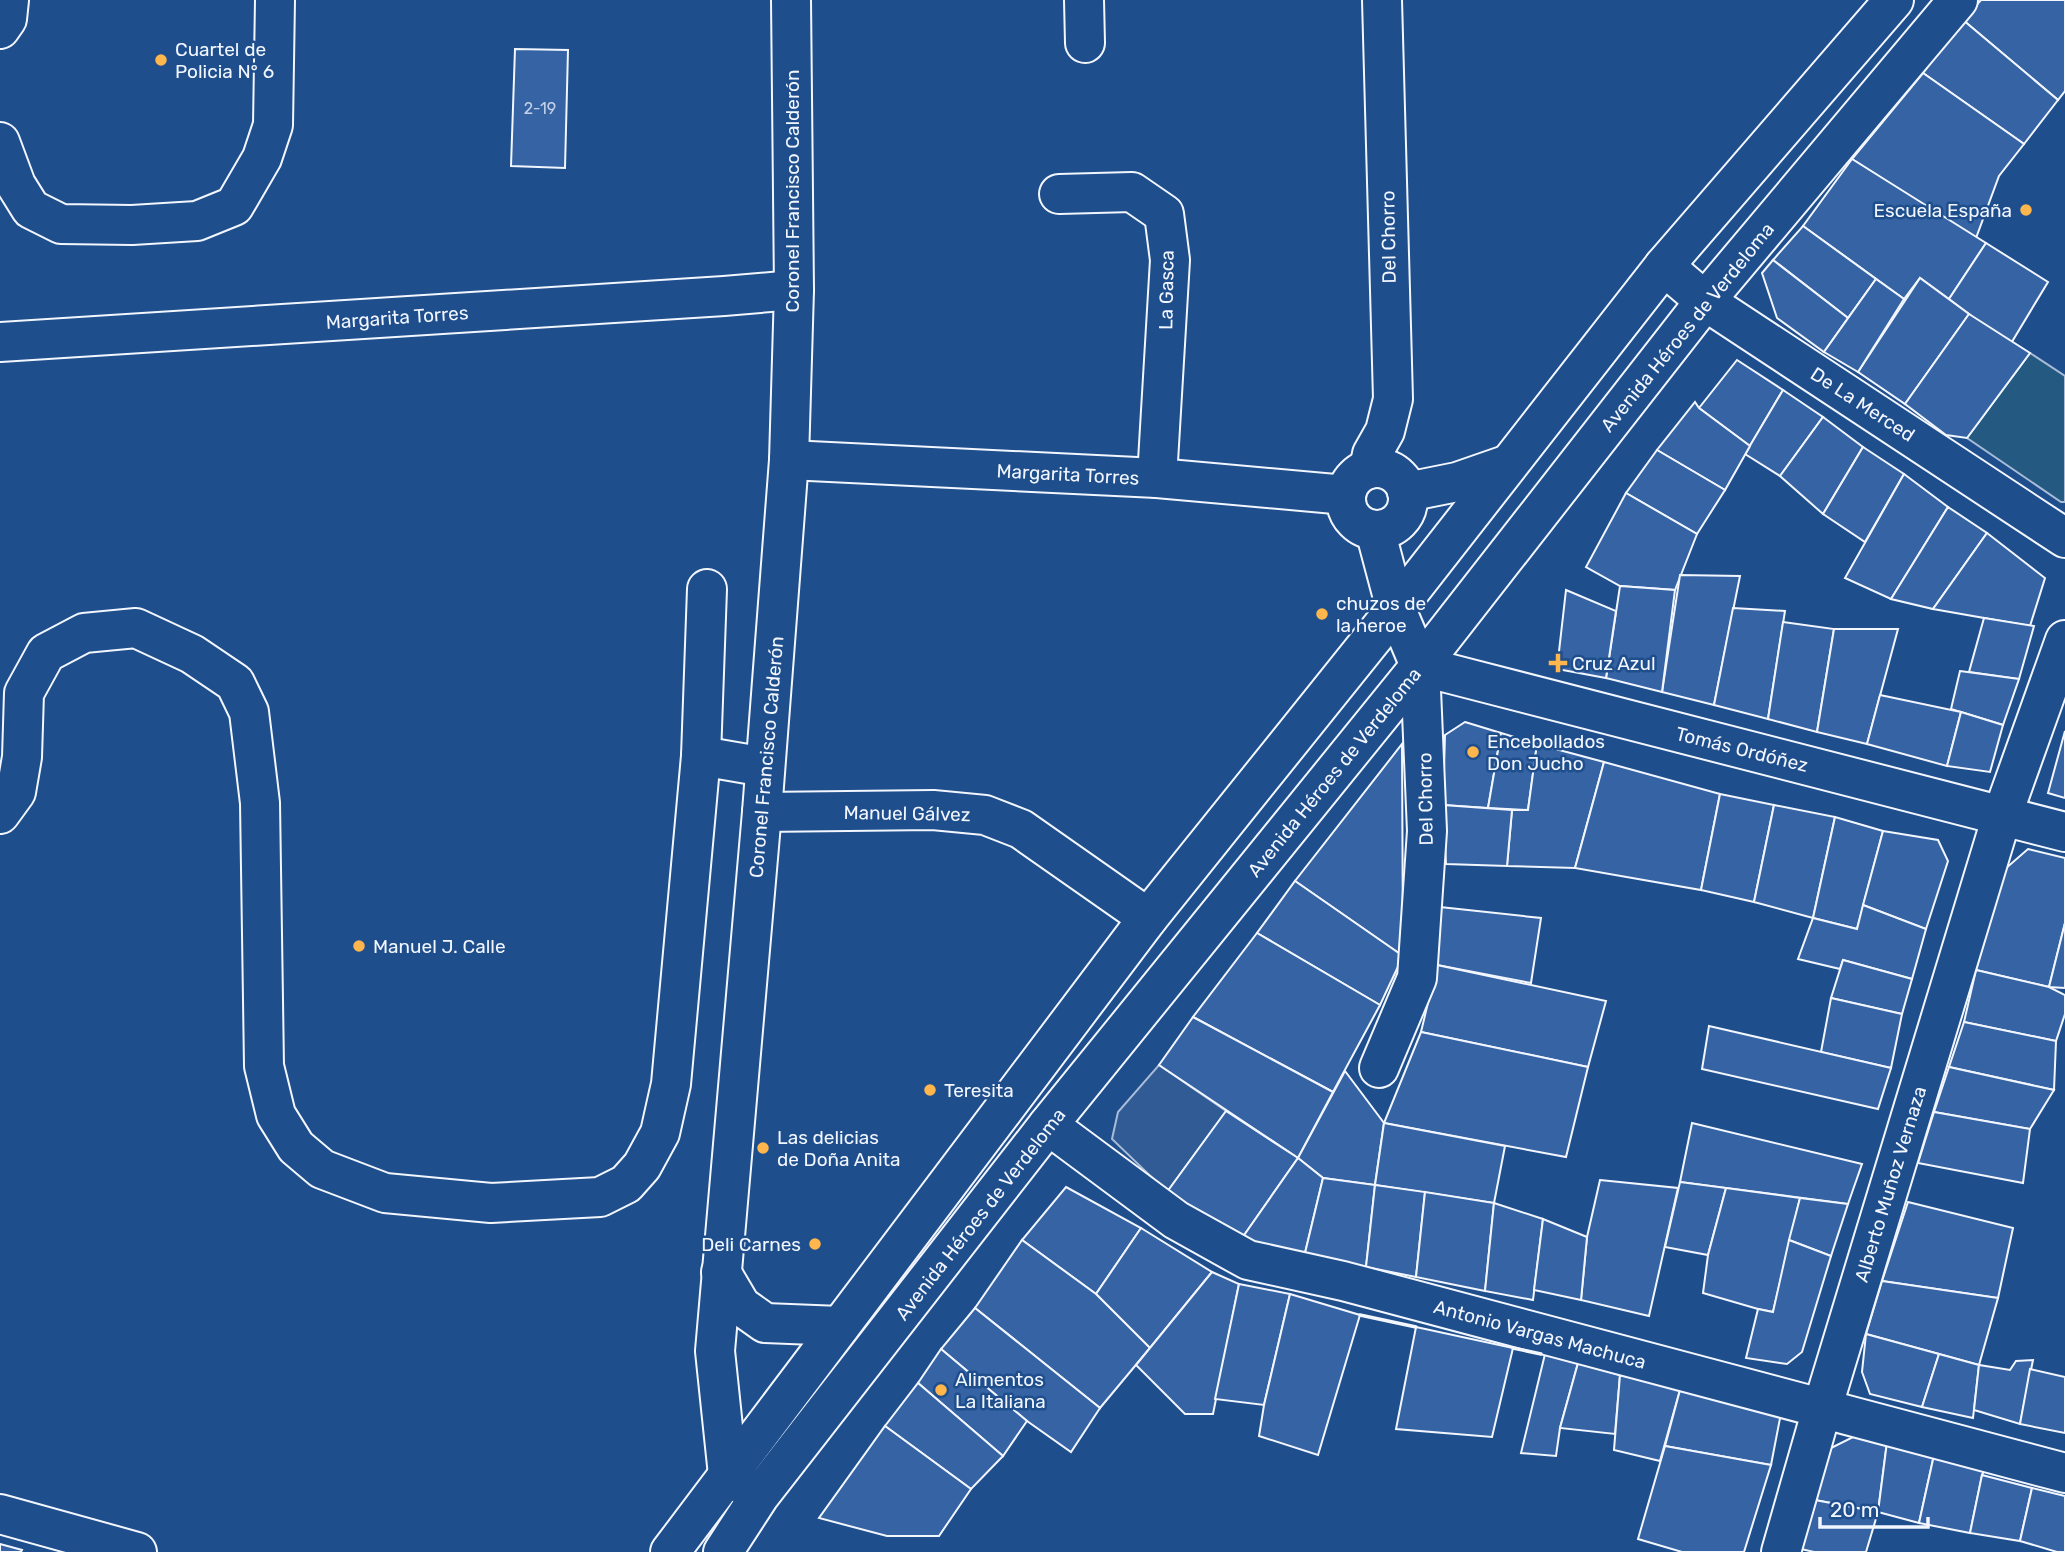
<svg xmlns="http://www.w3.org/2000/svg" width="2065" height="1552" viewBox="0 0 2065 1552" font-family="Rubik,sans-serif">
  <rect width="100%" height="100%" fill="#1f4e8c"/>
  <!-- green -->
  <path fill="#245a82" stroke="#a8bbd7" stroke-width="2" d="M2030,353l35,23v126h-4l-94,-64z"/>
  <!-- parking -->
  <path fill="#305b95" stroke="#a8bbd7" stroke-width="2" d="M1159,1065l67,46 -59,81 -55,-53 6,-27z"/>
  <!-- building -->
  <g fill="#3563a3" stroke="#f2f6ff" stroke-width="2">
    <path d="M1981,0h84v91l-7,9 -95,-80z"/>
    <path d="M1963,20l95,80 -34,44 -101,-71z"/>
    <path d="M515,49l53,1 -3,118 -54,-2z"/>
    <path d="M1923,73l101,71 -25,32 -23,62 -124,-79z"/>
    <path d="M1852,159l134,84 -37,56 -29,-21 -16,21 -101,-73z"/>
    <path d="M1803,226l73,53 -28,39 -75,-58z"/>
    <path d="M1986,243l62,39 -38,63 -61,-46z"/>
    <path d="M1773,260l75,58 -24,34 -47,-34 -15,-45z"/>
    <path d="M1920,278l49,36 -64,90 -47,-32z"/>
    <path d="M1876,279l28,20 -46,73 -34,-20z"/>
    <path d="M1969,314l61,39 -63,85 -21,-3 -41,-31z"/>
    <path d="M1737,360l46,30 -33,56 -51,-38z"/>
    <path d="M1783,390l40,27 -43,59 -35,-22z"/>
    <path d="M1695,402l4,6 51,38 -25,44 -68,-40z"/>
    <path d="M1823,417l40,30 -40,67 -43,-38z"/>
    <path d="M1863,447l41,27 -39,68 -42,-28z"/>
    <path d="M1657,450l68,40 -28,44 -71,-41z"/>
    <path d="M1904,474l44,33 -57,92 -46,-21z"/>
    <path d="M1626,493l71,41 -22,56 -55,-4 -34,-19z"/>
    <path d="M1948,507l39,26 -54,76 -42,-10z"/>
    <path d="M1987,533l58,45 -15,48 -97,-17z"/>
    <path d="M1680,575l60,1 -26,129 -52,-13z"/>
    <path d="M1620,586l55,4 -13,102 -56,-14z"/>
    <path d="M1566,590l50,21 -10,67 -49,-9z"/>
    <path d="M1733,608l52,3 -17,108 -54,-14z"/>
    <path d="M1984,618l50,8 -15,53 -50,-7z"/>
    <path d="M1783,622l51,7 -17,103 -49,-13z"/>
    <path d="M1834,629h64l-31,115 -50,-12z"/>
    <path d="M1960,671l59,8 -16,46 -52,-16z"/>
    <path d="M1880,695l81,17 -14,54 -80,-22z"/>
    <path d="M1961,712l42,13 -13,47 -43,-6z"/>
    <path d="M1465,722l36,11 -13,75 -45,-3 2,-70z"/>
    <path d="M2065,731v67l-17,-5z"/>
    <path d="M1501,733l36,11 -9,66 -40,-2z"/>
    <path d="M1402,744l1,212 -108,-75z"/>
    <path d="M1537,744l67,18 -29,106 -68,-2 5,-56h16z"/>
    <path d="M1604,762l116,32 -19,96 -126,-22z"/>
    <path d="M1720,794l54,11 -20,97 -53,-12z"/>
    <path d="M1443,805l69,5 -5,56 -61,-2z"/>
    <path d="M1774,805l61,12 -22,101 -59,-16z"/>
    <path d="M1835,817l48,14 -26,98 -44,-11z"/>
    <path d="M1883,831l55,9 10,21 -22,68 -63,-24z"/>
    <path d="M2028,849l37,9v65l-16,64 -73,-17 29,-101z"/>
    <path d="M1295,881l108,75 -23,49 -123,-72z"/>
    <path d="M1863,905l63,24 -14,50 -69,-19 -3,9 -42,-10 15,-41 44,11z"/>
    <path d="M1440,907l101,11 -10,65 -94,-18z"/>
    <path d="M2065,923v65l-16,-1z"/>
    <path d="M1257,933l123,72 -47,87 -140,-75z"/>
    <path d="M1843,960l69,19 -10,35 -71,-16z"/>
    <path d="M1437,965l169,36 -18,66 -167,-35z"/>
    <path d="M1976,970l73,17 16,8v19l-9,27 -92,-19z"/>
    <path d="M1831,998l71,16 -11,54 -70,-16z"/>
    <path d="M1193,1017l140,75 -35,66 -139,-93z"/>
    <path d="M1964,1022l92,19 -2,49 -105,-23z"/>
    <path d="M1709,1026l182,42 -13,41 -176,-40z"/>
    <path d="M1421,1032l167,35 -22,90 -182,-34z"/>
    <path d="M1949,1067l105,23 -24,39 -96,-17z"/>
    <path d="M1345,1071l39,52 -9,62 -52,-7 -25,-20z"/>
    <path d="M1226,1111l72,47 -58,83 -73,-49z"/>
    <path d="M1934,1112l96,17 -7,54 -105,-20z"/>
    <path d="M1384,1123l121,23 -11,57 -119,-18z"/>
    <path d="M1692,1123l170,41 -14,40 -168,-22z"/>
    <path d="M1298,1158l25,20 -18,75 -65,-12z"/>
    <path d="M1323,1178l52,7 -9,82 -61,-14z"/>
    <path d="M1600,1180l78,8 -29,128 -68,-16 6,-63z"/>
    <path d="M1680,1182l46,6 -18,67 -43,-8z"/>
    <path d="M1375,1185l50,7 -9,85 -50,-10z"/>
    <path d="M1066,1187l75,41 -45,66 -74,-54z"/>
    <path d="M1726,1188l74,10 -27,114 -15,-3 -55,-16 5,-38z"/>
    <path d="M1425,1192l69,11 -9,88 -69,-14z"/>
    <path d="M1800,1198l48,6 -17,52 -42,-16z"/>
    <path d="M1908,1202l105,26 -15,70 -116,-17z"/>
    <path d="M1494,1203l49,16 -10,81 -48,-9z"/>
    <path d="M1543,1219l44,18 -6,63 -47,-10z"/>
    <path d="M1141,1228l71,44 -62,76 -54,-54z"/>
    <path d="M1022,1240l74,54 54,54 -50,60 -125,-100z"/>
    <path d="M1789,1240l42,16 -29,96 -15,12 -41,-6 12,-49 15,3z"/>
    <path d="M1212,1272l27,12 -26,130h-28l-49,-49z"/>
    <path d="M1882,1281l116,17 -19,67 -113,-31z"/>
    <path d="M1239,1284l51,10 -26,111 -49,-6z"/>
    <path d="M1290,1294l70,21 -42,140 -59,-19 5,-31z"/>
    <path d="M975,1308l125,100 -29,44 -44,-31 -86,-72z"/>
    <path d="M1416,1327l97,21 -21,89 -96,-8z"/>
    <path d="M1866,1334l73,20 -17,53 -52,-13 -8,-22z"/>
    <path d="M941,1349l86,72 -24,35 -85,-73z"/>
    <path d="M1545,1354l33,9 -18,65 -4,28 -35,-3z"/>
    <path d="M1939,1354l40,11 -6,53 -51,-11z"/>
    <path d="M2033,1360l-13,64 -46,-14 5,-45 31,5 6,-9z"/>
    <path d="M1578,1363l42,12 -5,59 -55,-6z"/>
    <path d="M2030,1369l35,8v56l-45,-9z"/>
    <path d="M1620,1375l60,15 -20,71 -46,-11z"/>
    <path d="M918,1383l85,73 -32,33 -86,-63z"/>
    <path d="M1680,1390l101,23 -10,52 -106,-19z"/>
    <path d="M885,1426l86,63 -32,47h-52l-68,-18z"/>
    <path d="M1857,1435l30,7 -9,70 -63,-12 14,-51z"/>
    <path d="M1887,1442l47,13 -15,68 -41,-11z"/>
    <path d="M1665,1446l106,19 -27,87h-62l-44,-13z"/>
    <path d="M1934,1455l53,10 -5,10 -12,58 -51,-10z"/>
    <path d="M1982,1475l50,13 -12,53 -50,-8z"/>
    <path d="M2032,1488l33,8v56h-8l-37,-11z"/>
    <path d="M1815,1500l63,12 -12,40h-52l-13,-3z"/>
    <path d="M0,1544l22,6 -1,2h-21z"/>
  </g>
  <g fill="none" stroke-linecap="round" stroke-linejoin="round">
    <!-- minor casing -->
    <g stroke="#f2f6ff" stroke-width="42">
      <g id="minor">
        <path d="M1084,0l1,43"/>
        <path d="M0,29l7,-10 2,-19"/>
        <path d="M0,142l16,43 15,24 30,15 71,1 65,-4 37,-15 28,-48 11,-33 2,-125"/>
        <path d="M1059,194l73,-2 32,22 6,46 -13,218"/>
        <path d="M1664,266l41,35 360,237"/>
        <path d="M0,342l724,-46 70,-6"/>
        <path d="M789,460l368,18 189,17"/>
        <circle cx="1377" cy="499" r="31"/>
        <path d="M1369,469l3,-15 13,-23 8,-32 -11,-399"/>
        <path d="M1407,492l50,-10 49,-17"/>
        <path d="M1375,530l21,79 24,57 7,165 -10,147 -38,90"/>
        <path d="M1420,666l645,166"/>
        <path d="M701,756l6,-167"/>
        <path d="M762,812l171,-2 52,5 36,14 127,89"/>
        <path d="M0,814l16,-22 6,-35 2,-64 22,-40 38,-20 52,-5 56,26 43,29 14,29 11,91 4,263 12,49 20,32 26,22 63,24 106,10 109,-6 26,-13 16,-18 18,-33 11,-49 30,-328 64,11"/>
        <path d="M1048,1125l128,95 72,40 95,21 722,192"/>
        <path d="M721,1272l20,34 24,17 75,3"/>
        <path d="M748,1488l-20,-13 -13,-124 47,-539 27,-352 5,-170 -3,-290"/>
        <path d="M0,1514l137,38"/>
        <path d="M1781,1552l41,-143 180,-593 63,-176"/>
      </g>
    </g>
    <!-- major casing -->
    <g stroke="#f2f6ff" stroke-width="42">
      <g id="major">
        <path d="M670,1552l478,-634 248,-309 268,-343 230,-266"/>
        <path d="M723,1552l37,-57 288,-370 372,-459 285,-365 253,-301"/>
      </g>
    </g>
    <!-- minor -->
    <use href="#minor" stroke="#1f4e8c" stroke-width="38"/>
    <!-- major -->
    <use href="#major" stroke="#1f4e8c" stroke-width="38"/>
    <!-- wall -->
    <g stroke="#f2f6ff" stroke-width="3.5">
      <path d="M1360,1315l56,12"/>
      <path d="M1513,1348l28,6"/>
    </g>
  </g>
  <!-- markers -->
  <g fill="#ffb74d" stroke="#1f4e8c" stroke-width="2.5">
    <circle cx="161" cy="60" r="7"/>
    <circle cx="2026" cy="210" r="7"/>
    <circle cx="1322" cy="614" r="7"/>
    <path d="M1554.5 652.5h7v7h7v7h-7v7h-7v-7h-7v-7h7z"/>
    <circle cx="1473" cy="752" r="7"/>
    <circle cx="359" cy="946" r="7"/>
    <circle cx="930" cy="1090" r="7"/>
    <circle cx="763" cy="1148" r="7"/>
    <circle cx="815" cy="1244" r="7"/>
    <circle cx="941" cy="1390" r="7"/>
  </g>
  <g text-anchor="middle" stroke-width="5" stroke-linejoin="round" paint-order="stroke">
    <!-- number labels -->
    <g font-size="16" fill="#c3d1e8">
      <text x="540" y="114">2-19</text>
    </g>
    <!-- poi labels -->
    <g font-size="19" fill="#f2f6ff" stroke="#1f4e8c" text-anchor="start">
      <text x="175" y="56">Cuartel de<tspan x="175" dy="22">Policia N° 6</tspan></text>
      <text x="2012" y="217" text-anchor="end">Escuela España</text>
      <text x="1336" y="610">chuzos de<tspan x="1336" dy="22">la heroe</tspan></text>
      <text x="1572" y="670">Cruz Azul</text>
      <text x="1487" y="748">Encebollados<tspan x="1487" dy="22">Don Jucho</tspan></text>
      <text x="373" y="953">Manuel J. Calle</text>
      <text x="944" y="1097">Teresita</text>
      <text x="777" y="1144">Las delicias<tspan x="777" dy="22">de Doña Anita</tspan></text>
      <text x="801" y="1251" text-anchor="end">Deli Carnes</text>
      <text x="955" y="1386">Alimentos<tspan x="955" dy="22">La Italiana</tspan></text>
    </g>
    <!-- street labels -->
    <g font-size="19" fill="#f2f6ff" stroke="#1f4e8c">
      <text transform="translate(792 191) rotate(-90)" y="7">Coronel Francisco Calderón</text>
      <text transform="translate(1388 237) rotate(-91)" y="7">Del Chorro</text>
      <text transform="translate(1166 290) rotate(-89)" y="7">La Gasca</text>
      <text transform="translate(397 317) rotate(-4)" y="7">Margarita Torres</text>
      <text transform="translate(1687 327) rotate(-51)" y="7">Avenida Héroes de Verdeloma</text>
      <text transform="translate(1863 404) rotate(33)" y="7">De La Merced</text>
      <text transform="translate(1068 474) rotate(3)" y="7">Margarita Torres</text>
      <text transform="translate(1742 749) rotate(14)" y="7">Tomás Ordóñez</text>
      <text transform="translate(766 757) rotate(-85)" y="7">Coronel Francisco Calderón</text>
      <text transform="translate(1334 772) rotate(-51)" y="7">Avenida Héroes de Verdeloma</text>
      <text transform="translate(1425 799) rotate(-91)" y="7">Del Chorro</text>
      <text transform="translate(907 813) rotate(1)" y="7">Manuel Gálvez</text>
      <text transform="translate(1890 1184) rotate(-73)" y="7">Alberto Muñoz Vernaza</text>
      <text transform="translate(980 1214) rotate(-52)" y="7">Avenida Héroes de Verdeloma</text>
      <text transform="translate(1540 1334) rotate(15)" y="7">Antonio Vargas Machuca</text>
    </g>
  </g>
  <!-- scale -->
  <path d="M1820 1517v10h108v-10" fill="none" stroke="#f2f6ff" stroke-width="3.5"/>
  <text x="1830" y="1517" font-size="21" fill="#f2f6ff" stroke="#1f4e8c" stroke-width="5" paint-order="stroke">20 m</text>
</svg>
